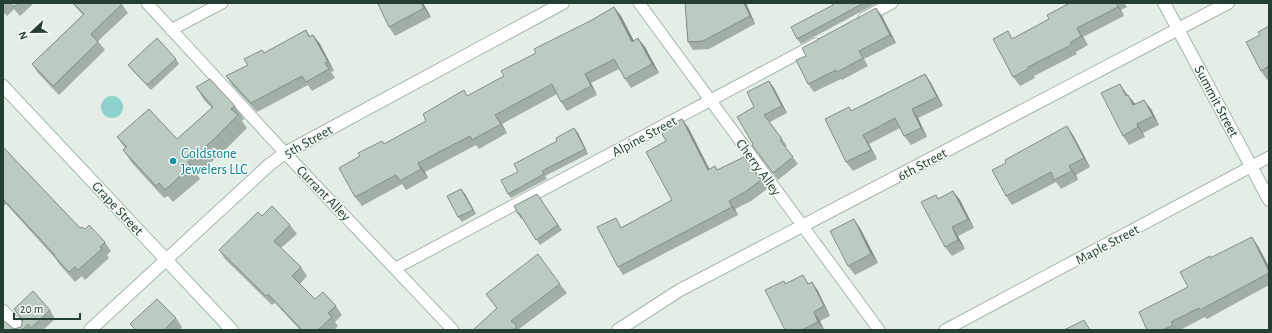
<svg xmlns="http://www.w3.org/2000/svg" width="1272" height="333" viewBox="0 0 1272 333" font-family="'Alegreya Sans',sans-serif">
  <rect width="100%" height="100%" fill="#e4eee7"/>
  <!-- water -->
  <circle fill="#8dd2cd" cx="112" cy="107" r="11"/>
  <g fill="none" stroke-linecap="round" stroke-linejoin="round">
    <!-- lane casing -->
    <g stroke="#a6b6ad" stroke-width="13">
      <g id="lane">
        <path d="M147,3l138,150 168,177"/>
        <path d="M639,3l240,327"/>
        <path d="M864,18l28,-15"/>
        <path d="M171,30l51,-27"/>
        <path d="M396,268l420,-224"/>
        <path d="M945,330l324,-173"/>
      </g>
    </g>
    <!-- street casing -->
    <g stroke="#a6b6ad" stroke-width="14">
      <g id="street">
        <path d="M1164,3l105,197"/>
        <path d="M3,311l18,19"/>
        <path d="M90,330l179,-165 16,-12 278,-150"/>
        <path d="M618,330l62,-40 548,-287"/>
      </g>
    </g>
    <!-- secondary casing -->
    <g stroke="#a3b9ac" stroke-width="14">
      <path id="secondary" d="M3,86l229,244"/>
    </g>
    <!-- lane -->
    <use href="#lane" stroke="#fff" stroke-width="11"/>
    <!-- street -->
    <use href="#street" stroke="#fff" stroke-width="12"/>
    <!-- secondary -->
    <use href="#secondary" stroke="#fff" stroke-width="12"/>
  </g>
  <!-- wall -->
  <g fill="#a2afa7">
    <path d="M3,3h31l-14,13 -6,-7 -7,7 -4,-4z"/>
    <path d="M72,3h49l7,10 -30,28 7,9 -46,45 -21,-22 -6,-9 51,-49z"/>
    <path d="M423,3l8,14 -36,19 -6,-9z"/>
    <path d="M685,3h61l9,21 -46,25 -16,1 -5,-8z"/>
    <path d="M832,3h43v1l-74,40 -4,-5 36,-34z"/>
    <path d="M1070,3h54l3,4 -6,3 3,6 -41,21 5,8 -12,7 1,2 -43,22 1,2 -15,8 -7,-9v-38l36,-20z"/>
    <path d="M614,7l7,9 13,25 11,6 14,26 -28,15 -6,-9 -6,-10 -28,14 6,12 -30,16 -6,-9 -4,-8 -55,30 5,9 -28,16 -3,-4 -51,27 3,6 -22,12 -4,-6 -40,22 -7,-9 27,-56 2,3 42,-23 42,-25 36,-20 32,-23z"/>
    <path d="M876,8l6,8 14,27 -32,16 4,7 -26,14 -1,-1 -27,13 -6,-8 -2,-28z"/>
    <path d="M1269,26v52l-2,2 -6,-9 -1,-36z"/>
    <path d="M306,30l4,6 3,-1 7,9 14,27 -3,1 4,6 -23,13 -4,-6 -51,27 -25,-27 -6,-9 22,-11 14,-15 2,3z"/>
    <path d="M176,59l3,5 -28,26 -19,-20 -4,-5z"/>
    <path d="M925,74l6,9 12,23 -25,12 9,19 -16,8 -7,-9 -4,-8 -31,16 8,15 -24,12 -7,-9 3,-55 2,4z"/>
    <path d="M769,81l5,7 13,25 -17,9 17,24 -2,1 13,17 -20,16 -26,-35 1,-1z"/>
    <path d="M196,87l39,19 9,13 -2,2 5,7 -25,25 -25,21 3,5 -27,23 -5,-6 -4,2 -32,-35 -9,-13 2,-2 -8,-11 60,2 35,-31 -8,-8z"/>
    <path d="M1126,93l9,11 16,5 8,16 -16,8 2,4 -16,8 -6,-9z"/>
    <path d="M688,127l21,42 6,-3 2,4 27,-13 23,32 -16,12 -16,8 3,6 -115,60 -5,-8 4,-40 50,-27 -6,-59z"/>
    <path d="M578,133l10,21 -43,22 2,3 -36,19 -3,-4 10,-22z"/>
    <path d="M1073,135l17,32 -14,8 2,5 -17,9 -5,-7 -44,23 -6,-9z"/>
    <path d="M3,147l77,81 5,1 20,13 6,9 -4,4 2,3 -24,22 -3,-4 -7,6 -15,-17 -5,-7 -49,-54 -2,2 -1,-1z"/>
    <path d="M461,189l4,5 11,20 -14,8 -4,-5z"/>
    <path d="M953,191l7,9 14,28 -16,8 7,13 -13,7 -7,-9 -9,-52 3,4z"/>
    <path d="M537,194l25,36 -22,15 -18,-27 -1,1 -3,-5z"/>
    <path d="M262,216l28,9 7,9 -16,14 20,19 6,9 -7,8 15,15 21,7 6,9 -7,7 3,4 -4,4h-34l-25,-27 -3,2 -47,-46 -6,-9z"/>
    <path d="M860,228l18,35 -23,12 -7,-9z"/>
    <path d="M1258,246l11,21v18l-62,34 -2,-2 -25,13h-33l41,-43 23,-29z"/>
    <path d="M812,282l6,9 12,25 -10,5 4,9h-39l1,-46 23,-1z"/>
    <path d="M560,284l7,9 -48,36v1h-46l24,-21 -11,-15z"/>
    <path d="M14,309l36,1 5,9 -12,11h-40l11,-1 7,-2 1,-6z"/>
    <path d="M176,318l6,9 -2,3h-45l-5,-6z"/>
  </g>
  <!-- shaded-wall -->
  <g fill="#848e88">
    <path d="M421,3h2l8,14 -7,-9z"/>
    <path d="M744,3h2l9,21 -5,-8z"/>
    <path d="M1116,3l5,7 3,6 -6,-9z"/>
    <path d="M614,7l7,9 18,35 -7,-9z"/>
    <path d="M876,8l6,8 14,27 -6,-8z"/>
    <path d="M1077,28l6,9 5,8 -7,-9z"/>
    <path d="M313,35l7,9 14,27 -6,-9z"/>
    <path d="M638,38l7,9 14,26 -7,-9z"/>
    <path d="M585,74l6,9 6,12 -6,-9z"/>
    <path d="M925,74l6,9 12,23 -6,-9z"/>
    <path d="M769,81l5,7 13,25 -5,-7z"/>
    <path d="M1120,84l6,9 7,12 -7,-9z"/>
    <path d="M1128,95l7,9 5,10 -7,-9z"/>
    <path d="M1144,100l7,9 8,16 -6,-9z"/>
    <path d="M912,109l6,9 9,19 -6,-9z"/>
    <path d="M495,115l7,9 5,9z"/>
    <path d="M682,119l6,8 26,51 -6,-8z"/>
    <path d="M1137,124l6,9 2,4 -7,-10z"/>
    <path d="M1067,126l6,9 17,32 -6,-9z"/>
    <path d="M574,128l4,5 10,21 -3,-5z"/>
    <path d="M863,135l6,9 8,15 -6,-9z"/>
    <path d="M418,163l7,9 3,6 -7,-9z"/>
    <path d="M1069,166l7,9 2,5 -6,-9z"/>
    <path d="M461,189l4,5 11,20 -3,-4z"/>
    <path d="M953,191l7,9 14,28 -6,-9z"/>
    <path d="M729,201l6,8 3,6 -6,-8z"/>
    <path d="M854,219l6,9 18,35 -7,-9z"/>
    <path d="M952,227l6,9 7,13 -7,-9z"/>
    <path d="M1252,237l6,9 11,21v4z"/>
    <path d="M812,282l6,9 12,25 -6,-10z"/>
    <path d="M814,312l6,9 4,9 -6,-8z"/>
    <path d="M1171,322l6,8h-1l-3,-5z"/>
  </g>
  <!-- building -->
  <g fill="#bccbc2" stroke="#848e88">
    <path d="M10,3h8l-4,4z"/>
    <path d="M73,3h48l1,1 -31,30 7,8 -45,44 -21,-22 52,-50z"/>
    <path d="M380,3h41l3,5 -35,19 -11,-23z"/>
    <path d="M685,3h59l6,13 -47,25 -15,1z"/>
    <path d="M832,3h32l-67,36 -6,-12 42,-22z"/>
    <path d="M1070,3h46l2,4 -41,21 4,8 -11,7 1,2 -43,22v2l-15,8 -20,-38 15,-8 4,8 37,-20 -2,-4z"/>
    <path d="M614,7l18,35 6,-4 14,26 -27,15 -11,-20 -29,15 6,12 -30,16 -9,-18 -57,31 6,9 -29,16 -2,-4 -52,27 3,6 -21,12 -4,-6 -41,22 -16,-29 21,-12 -2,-3 24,-12 2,3 42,-23 -3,-7 41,-24 3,6 37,-20 -3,-5 35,-18 -2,-4 58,-29z"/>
    <path d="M876,8l14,27 -31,16 4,7 -26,14 -1,-2 -28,14 -12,-24 10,-4 -4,-8z"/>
    <path d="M1269,26v40l-8,5 -15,-29 14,-7 -2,-3z"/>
    <path d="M306,30l3,7 4,-2 15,27 -3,1 4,6 -23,13 -4,-6 -51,27 -25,-27 22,-11 -4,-6 18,-9 2,3z"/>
    <path d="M157,38l19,21 -29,26 -19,-20z"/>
    <path d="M925,74l12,23 -25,12 9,19 -17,8 -9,-18 -32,17 8,15 -25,12 -21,-43 24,-12 2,4z"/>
    <path d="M210,79l25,27 -4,3 7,6 -25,25 -25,22 3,4 -26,24 -6,-7 -3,3 -33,-36 4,-3 -10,-10 32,-28 28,30 36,-32 -17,-20z"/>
    <path d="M769,81l13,25 -18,9 18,24 -2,1 13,17 -20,16 -21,-28 1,-1 -16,-27 17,-10 -7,-15z"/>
    <path d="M1120,84l6,12 2,-1 5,10 11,-5 9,16 -16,8 1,3 -15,9 -22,-43z"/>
    <path d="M682,119l26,51 7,-4 2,4 27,-13 17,23 -16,12 -16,9 3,6 -114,60 -21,-40 19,-9 5,10 51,-28 -26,-48 20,-11 -6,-11z"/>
    <path d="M1067,126l17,32 -15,8 3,5 -18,9 -3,-8 -45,24 -14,-26 14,-7 -1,-3z"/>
    <path d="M574,128l11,21 -43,22 2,3 -36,20 -7,-14 17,-8 -4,-8 43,-23 -1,-3z"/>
    <path d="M3,147l77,81 2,-1 3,2 4,-4 16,17 -5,5 2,2 -24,21 -3,-3 -6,5 -15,-16 1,-1 -52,-56z"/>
    <path d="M461,189l12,21 -15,7 -11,-21z"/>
    <path d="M953,191l15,28 -16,8 6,13 -13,7 -24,-45 15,-7 2,4z"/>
    <path d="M537,194l21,31 -22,15 -17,-27 -1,1 -4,-8z"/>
    <path d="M272,206l18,19 -16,16 27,26 -9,9 23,23 8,-7 13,14 -8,7 4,4 -14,13h-16l-34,-36 -2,2 -47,-46 39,-38 4,4z"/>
    <path d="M854,219l17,35 -23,12 -18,-35z"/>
    <path d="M1252,237l17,34v2l-69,37 -1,-2 -28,14 2,3 -10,5h-16l-8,-18 49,-25 -8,-15 30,-16v2z"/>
    <path d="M538,254l22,30 -49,37 6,5 -4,4h-40l24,-22 -11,-14z"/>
    <path d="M803,275l5,9 4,-2 12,24 -10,6 4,10 -16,8h-17l-20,-40 19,-9 1,3z"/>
    <path d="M33,291l17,19 -19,18 -3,-4 -6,6h-19v-10l11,9 7,-2 2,-7 -9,-11z"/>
    <path d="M157,299l19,19 -12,12h-28l-6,-6z"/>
    <path d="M1084,320l6,10h-26z"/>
  </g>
  <!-- markers -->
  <circle fill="#0f9aa8" stroke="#f5faf6" stroke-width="1.5" cx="173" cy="161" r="4"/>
  <g text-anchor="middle" stroke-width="3" stroke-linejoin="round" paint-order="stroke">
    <!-- street labels -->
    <g font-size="14" fill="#233f32" stroke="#f5faf6">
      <text transform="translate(1217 101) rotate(62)" y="5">Summit Street</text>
      <text transform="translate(644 136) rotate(-28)" y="5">Alpine Street</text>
      <text transform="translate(308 141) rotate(-29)" y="5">5th Street</text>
      <text transform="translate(922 164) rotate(-28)" y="5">6th Street</text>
      <text transform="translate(759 167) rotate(54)" y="5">Cherry Alley</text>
      <text transform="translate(324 193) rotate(46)" y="5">Currant Alley</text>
      <text transform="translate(118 208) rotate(47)" y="5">Grape Street</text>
      <text transform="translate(1107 244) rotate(-28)" y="5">Maple Street</text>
    </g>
    <!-- culture labels -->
    <g font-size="14" fill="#0d838f" stroke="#f5faf6" text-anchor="start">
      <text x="181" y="158">Goldstone<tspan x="181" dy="16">Jewelers LLC</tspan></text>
    </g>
  </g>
  <!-- border -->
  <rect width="1272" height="333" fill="none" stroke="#233f32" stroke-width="8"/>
  <!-- north arrow -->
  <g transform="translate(32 32) rotate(248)" stroke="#f5faf6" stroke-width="3" paint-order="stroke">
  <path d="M0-3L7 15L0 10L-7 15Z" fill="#233f32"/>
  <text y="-6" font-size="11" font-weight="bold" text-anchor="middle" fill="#233f32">N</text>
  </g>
  <!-- scale -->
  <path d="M14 313v6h66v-6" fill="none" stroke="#233f32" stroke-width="2"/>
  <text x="20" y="313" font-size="12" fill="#233f32" stroke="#f5faf6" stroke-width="3" paint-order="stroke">20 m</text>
</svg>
